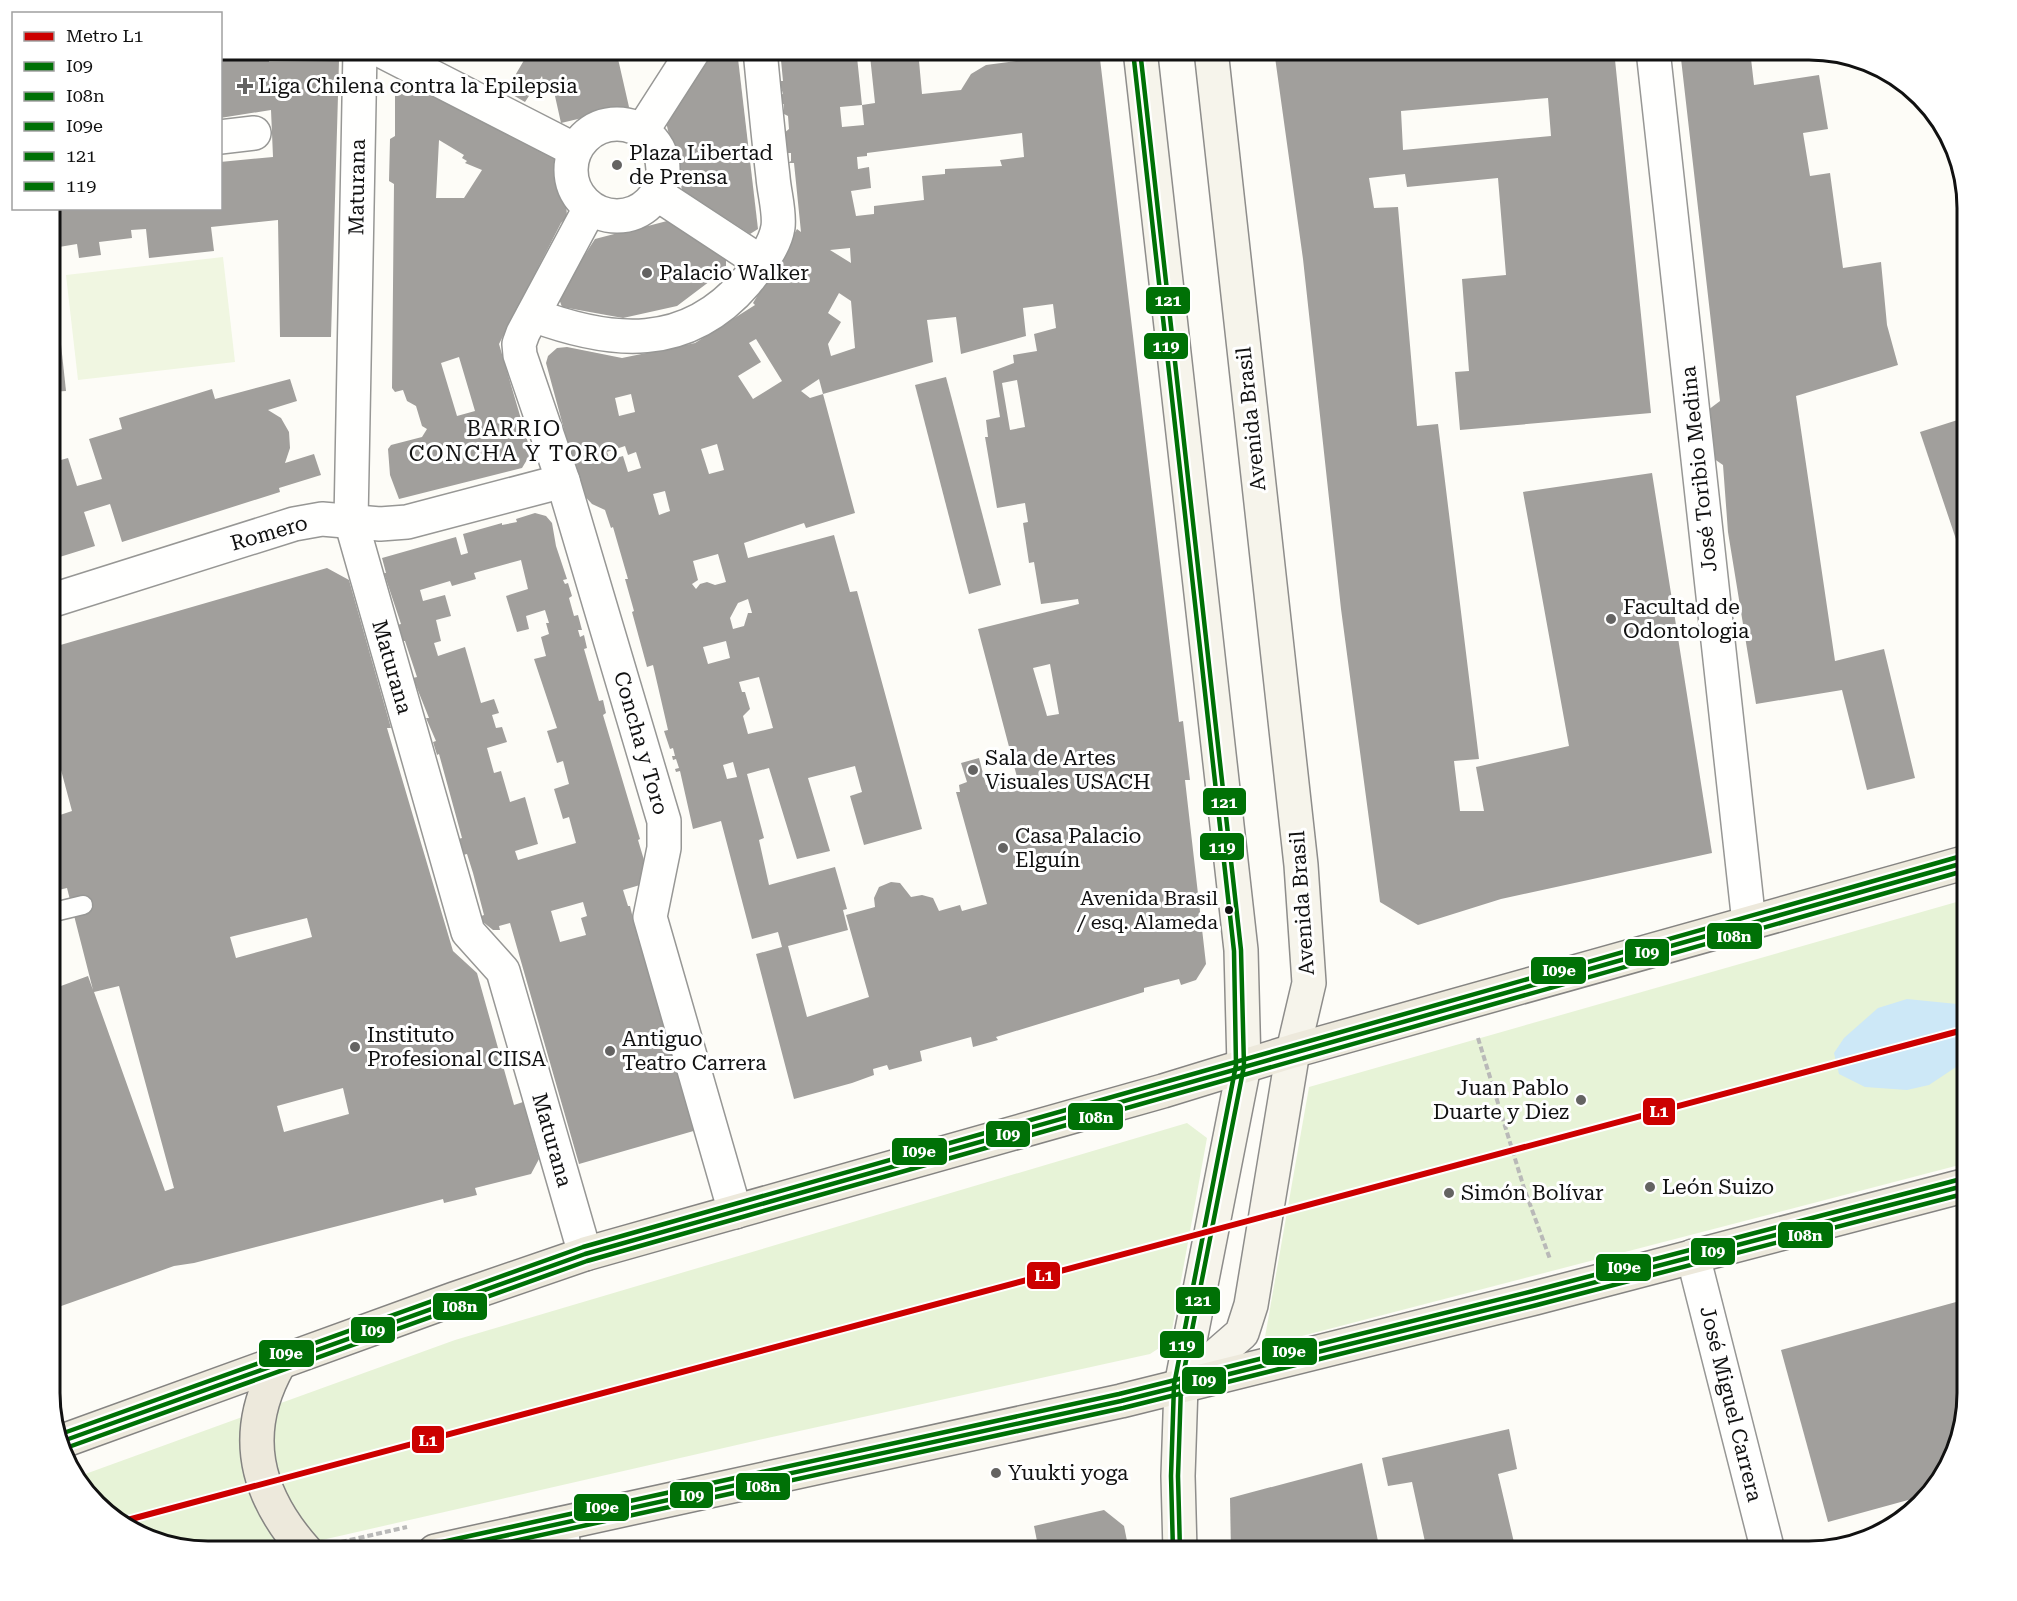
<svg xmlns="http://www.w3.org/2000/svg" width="2017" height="1601" viewBox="0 0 2017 1601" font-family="'Roboto Serif',serif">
  <rect width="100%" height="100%" fill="#fdfcf7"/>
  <!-- green -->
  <g fill="#e7f3d7">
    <path d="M1967,899v264l-692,180 -10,-6 44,-250z"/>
    <path d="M1187,1123l20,15 -37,203 -20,13 -378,83 -498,114h-66l-60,-11 -44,-28 -27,-35 378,-137z"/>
  </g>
  <!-- pitch -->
  <path fill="#f0f6e1" d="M223,257l12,105 -157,18 -12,-105z"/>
  <!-- water -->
  <path fill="#cde8f7" d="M1907,999l60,6v51l-5,7 -33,22 -22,5 -42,-3 -26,-13 -5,-21 10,-15 34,-30z"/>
  <!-- building -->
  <g fill="#a19f9c" fill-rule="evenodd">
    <path d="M220,50h48l1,12 70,-1 -8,276h-51l-2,-117 -67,7 3,24 -65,7 -3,-29 -15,1 1,8 -33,4 2,13 -22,3 -2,-14 -24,4v3h-3v-43h170v-46l53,-5 -2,-47 -51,8z"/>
    <path d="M530,50h86l13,57 -68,16 -6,-27 -10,-6 -3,-14 -17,26 -19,-11z"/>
    <path d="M712,50h25l21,179 -8,5 -68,-44 -16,-68z"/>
    <path d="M780,50h138l4,44 39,-4 10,-16 15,-9 103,-14 9,4 2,4 79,663 4,-1 7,59h-5l21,184 -10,16 -15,5 -2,-6 -35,9v4l-148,45 2,3 -25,7 -2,-10 -51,14 2,10 -33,9 -2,-5 -14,4 1,6 -22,8 -58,16 -38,-145 26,-7 -4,-15 -26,7 -31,-118 -28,8 -13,-58 -4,1 -1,-3 4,-1 -3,-9 -3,1 -1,-4h3l-2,-8 -3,1 -6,-18 4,-1 -15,-65 -6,2 -15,-55 2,-1 -9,-32h3l-15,-52 -2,1 -6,-18 -13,-6 -11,-12 -35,-129 2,-7 9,-8 10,-1 55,11 73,-15 60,-38 -2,-2 44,-74 4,3 -7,-69h-6l3,-2v-8h-4l-3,-20 5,-4 -1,-13 -4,-2v-10h-4l-1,-9 4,-1 -4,-13h4zM870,56l5,47 -13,2 2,20 -22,2 -2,-20 22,-2 -5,-48zM1022,133l2,24 -24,3 2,6 -57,3v5l-23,2 2,24 -50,6v8l-18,2 -5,-25 20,-3 -2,-21 -11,2 -1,-12 10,-1v-3zM850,248l1,15 -21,-13zM839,293l12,8 4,47 -24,8 -3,-12 13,-22 -13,-9zM1053,304l3,24 -22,6 3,17 -24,4 1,8 -21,8 7,46 -14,3 2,17h-3l12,71 28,-5 3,19 -5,1 6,40 5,-1 7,42 37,-5 1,5 -101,25 39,148 -31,8 -7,-27 -18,5 6,19 -8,3 1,7h-4l31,112 -25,7 -2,-6 -21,6 -6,-13 -11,-3 -11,2 -11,-14 -9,-1 -12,5 -5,11 1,9 -29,8 23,82 -62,20 -19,-71 60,-16 -5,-20 4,-1 -12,-42 -66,18 -10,-45 5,-2 -17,-64 22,-6 28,91 33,-8 -22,-73 47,-12 7,26 -12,4 14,49 58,-16 -65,-238 -7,1 -16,-57 -86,23 -4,-15 60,-20 2,5 49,-15 -32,-119 -13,4 -9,-7 18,-12 4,15 110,-32 -6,-42 29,-3 5,37 65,-18 -3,-28zM756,339l26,42 -29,18 -15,-23 23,-14 -12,-19zM1017,380l8,47 -15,3 -8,-47zM631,394l4,18 -16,4 -4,-18zM717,444l7,26 -15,4 -8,-25zM625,446l3,9 8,-3 5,16 -13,4 -5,-16 -13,4 -3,-8zM665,491l5,20 -11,4 -6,-21zM718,554l8,28 -11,3 -8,-3 -7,2 -4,5 -4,-5 6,-4 -5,-19zM748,599l4,14h-4l-4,13 -11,3 -3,-11 8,-15zM726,641l4,17 -22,6 -5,-17zM1050,664l9,50 -12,2 -14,-48zM759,677l14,51 -25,6 -5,-18 7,-7 -5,-17h-3l-3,-10zM733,762l4,15 -10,2 -4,-14z"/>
    <path d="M1274,50h121l1,7 89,-7h129l37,363 -191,17 -5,-58 14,-1 -7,-92 44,-4 -8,-97 -91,9 -2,-13 -36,4 5,30 24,-1 19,219 21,-2 41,335 -25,2 6,50h24l-8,-44 93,-21 -46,-254 129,-19 60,380 -211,46 -83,26 -38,-23 -39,-293 -38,-350zM1548,98l3,38 -148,14 -2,-39z"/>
    <path d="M1680,50h70l4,35 65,-10 9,54 -25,4 7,43 20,-3 13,95 38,-6 6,63 11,40 -102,31 39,265 49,-12 31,129 -48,12 -25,-100 -86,14 -28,-172 -5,-67 -16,-11 -3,-41 16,-12z"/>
    <path d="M402,79l159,79 2,18 -6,5 2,15 7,5 1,16 -6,6 -62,121 32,109 -9,15 -123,31 -9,-24 -2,-26 3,-4 31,-8 5,-8 -5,-3 -6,-20 -9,-5 -4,-11 -8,2 -3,-4 2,-204 -5,-3 1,-42 5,-3v-48zM439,140l25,15 -2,3 5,3 -2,2 17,7 -18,28h-28zM459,357l16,54 -18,5 -16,-53z"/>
    <path d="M667,221l59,35v13l-49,37 -54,12 -61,-11 -4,-11 37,-57 23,-6 4,-8 15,-3 7,5z"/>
    <path d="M50,270h3l13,121 -16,1z"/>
    <path d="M946,377l55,208 -32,9 -54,-209z"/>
    <path d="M290,379l7,22 -29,9 13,8 8,14 1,16 -5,15 29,-9 7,21 -42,13 1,4 -158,50 -12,-38 -26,8 11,34 -45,14v-97l18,-5 9,28 25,-7 -13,-40 33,-10 -3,-11 93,-29 3,10z"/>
    <path d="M1967,417v155l-47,-140z"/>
    <path d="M535,513l11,3 6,7 4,23 11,33 -4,1 2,4 3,-1 4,13 -3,2 5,18 4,-1 4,15h-4l2,7 4,-2 3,13 -3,1 15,52 4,-1 3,13 -3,2 37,124 -2,1 9,30 -7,15 -17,5 5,16h2l8,33h2l57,191 -118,34 -69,-241 -11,3 1,4h-7l-10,-8 -2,-6 3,-1 -11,-42 -6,-19 -4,1 -5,-16 4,-1 -23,-84 -2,1 -4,-13 3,-1 -10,-23h3l-16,-40 4,-1 -12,-36h-3l-5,-16 4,-1 -17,-51h2l-4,-15 74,-21 5,18 7,-2 -5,-19 39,-11v2l15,-3 -1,-3zM521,560l7,29 -22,7 11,36 12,-3 -3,-13 19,-6 4,13h-3l3,11 -8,3 5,19 -12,3 23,69 -10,3 10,32 6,-2 6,23 -15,5 9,30 6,-2 7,26 -58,17 -3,-9 23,-7 -13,-47 -15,5 -9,-31 -7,2 -7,-25 20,-6 -5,-15 -6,1 -4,-13 7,-2 -5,-14 -13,4 -16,-56 -27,9 -4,-13 7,-2 -5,-21 15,-4 -6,-21 -22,6 -3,-11 30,-9 2,5 24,-7 -2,-6zM583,902l4,14 -6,2 5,17 -26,7 -9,-31z"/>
    <path d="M327,568l22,12 42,148h-4l66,223 24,22 37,132 9,-3 16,57 -8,15 -56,14 2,7 -33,8 -1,-4 -249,64 -20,3 -124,44v-320l38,-14 5,14 -26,-102 -17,4v-109l10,32 12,-4 -22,-82v-81zM307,918l5,19 -76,21 -6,-21zM119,986l55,202 -9,3 -71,-199zM343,1088l6,26 -65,18 -7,-26z"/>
    <path d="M1967,1299v94l-11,60 -26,41 -102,28 -47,-172z"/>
    <path d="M1509,1429l8,40 -19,5 18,77h-89l-15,-69 -24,4 -6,-28z"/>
    <path d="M1362,1463l18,88h-149l-1,-53z"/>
    <path d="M1104,1510l20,16 5,25h-90l-5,-25z"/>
  </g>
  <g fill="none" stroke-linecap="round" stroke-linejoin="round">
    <!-- lane casing -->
    <g stroke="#979795" stroke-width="21">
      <path id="lane" d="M50,913l33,-8"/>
    </g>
    <!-- street casing -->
    <g stroke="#979795" stroke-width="36">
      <g id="street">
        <path d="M360,50l-9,471 117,411 35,39 82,283"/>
        <path d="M380,50l195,100"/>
        <path d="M1653,50l96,873"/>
        <circle cx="617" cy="170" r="46"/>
        <path d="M642,131l52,-81"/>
        <path d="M220,137l34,-4"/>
        <path d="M657,194l105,69"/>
        <path d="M590,208l-67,125 -4,11 1,11 43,126 101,340v27l-14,69 85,295"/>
        <path d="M533,315c78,29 153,37 213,-33 12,-15 29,-35 32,-55 2,-15 -4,-35 -5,-50 -5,-43 -9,-85 -13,-127"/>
        <path d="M50,601l244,-77 28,-5 58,5 27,-2 156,-41"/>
        <path d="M1693,1256l75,295"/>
        <path d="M561,1524l3,27"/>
      </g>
    </g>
    <!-- secondary casing -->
    <g stroke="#8e8d8b" stroke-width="36">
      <g id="secondary">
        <path d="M1140,50l101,900 3,116 -63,320 -3,90 2,75"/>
        <path d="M1181,1386l61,-53 9,-28 42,-254 16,-68 -8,-118 -90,-815"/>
      </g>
    </g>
    <!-- primary casing -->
    <g stroke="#858482" stroke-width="36">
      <g id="primary">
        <path d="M279,1364c-39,69 -24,130 27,187"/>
        <path d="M60,1442l394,-143 131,-45 578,-163 130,-40 674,-189"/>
        <path d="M435,1551l686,-150 414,-103 432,-113"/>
      </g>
    </g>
    <!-- path -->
    <g stroke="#b9b9b8" stroke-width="4" stroke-dasharray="6 3" stroke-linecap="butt">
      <path d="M1478,1038l46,150 26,71"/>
      <path d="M341,1542l66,-15"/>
    </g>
    <!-- lane -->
    <use href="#lane" stroke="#fffffe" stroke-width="18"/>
    <!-- street -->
    <use href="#street" stroke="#fffffe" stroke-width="33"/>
    <!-- secondary -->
    <use href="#secondary" stroke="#f6f4eb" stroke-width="33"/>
    <!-- primary -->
    <use href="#primary" stroke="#ede9dc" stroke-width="33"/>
    <!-- bus-1 casing -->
    <g stroke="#fff" stroke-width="9">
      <g id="bus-1">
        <path d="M60,1442l525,-188 1382,-392"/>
        <path d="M435,1551l686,-150 414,-103 432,-113"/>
      </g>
    </g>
    <!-- bus-2 casing -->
    <g stroke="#fff" stroke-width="9">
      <g id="bus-2">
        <path d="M63,1449l524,-188 1380,-391"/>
        <path d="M468,1551l655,-143 414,-103 430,-112"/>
      </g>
    </g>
    <!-- bus-3 casing -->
    <g stroke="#fff" stroke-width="9">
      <g id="bus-3">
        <path d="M58,1435l525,-188 1382,-392"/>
        <path d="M433,1544l686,-150 414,-103 432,-113"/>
      </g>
    </g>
    <!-- bus-4 casing -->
    <g stroke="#fff" stroke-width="9">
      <path id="bus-4" d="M1140,50l101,900 3,116 -63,320 -3,90 2,75"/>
    </g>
    <!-- bus-5 casing -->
    <g stroke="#fff" stroke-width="9">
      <path id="bus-5" d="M1133,51l101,900 2,114 -62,320 -3,91 2,75"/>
    </g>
    <!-- bus-1 -->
    <use href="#bus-1" stroke="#007106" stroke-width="4.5"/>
    <!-- bus-2 -->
    <use href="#bus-2" stroke="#007106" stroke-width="4.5"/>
    <!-- bus-3 -->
    <use href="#bus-3" stroke="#007106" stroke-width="4.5"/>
    <!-- bus-4 -->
    <use href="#bus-4" stroke="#007106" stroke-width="4.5"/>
    <!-- bus-5 -->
    <use href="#bus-5" stroke="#007106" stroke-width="4.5"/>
    <!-- metro-1 casing -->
    <g stroke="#fff" stroke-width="10">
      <path id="metro-1" d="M120,1522l1847,-493"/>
    </g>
    <!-- metro-1 -->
    <use href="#metro-1" stroke="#c00" stroke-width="6"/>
  </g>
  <!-- markers -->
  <g fill="#646362" stroke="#fff" stroke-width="2">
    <path d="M242 77h6v6h6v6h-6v6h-6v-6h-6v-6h6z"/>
    <circle cx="617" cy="165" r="6"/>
    <circle cx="647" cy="273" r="6"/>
    <circle cx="1611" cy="619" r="6"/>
    <circle cx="973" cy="770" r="6"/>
    <circle cx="1003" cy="848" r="6"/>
    <circle cx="355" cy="1047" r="6"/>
    <circle cx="610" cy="1051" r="6"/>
    <circle cx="1581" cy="1100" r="6"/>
    <circle cx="1650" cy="1187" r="6"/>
    <circle cx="1449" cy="1193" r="6"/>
    <circle cx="996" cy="1473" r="6"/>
  </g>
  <circle fill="#111" stroke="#fff" stroke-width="2" cx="1229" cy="910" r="5"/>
  <g text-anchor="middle" stroke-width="6" stroke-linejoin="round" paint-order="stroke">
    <!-- bus labels -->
    <g font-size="20" fill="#111" stroke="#fff" text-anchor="end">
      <text x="1218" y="905">Avenida Brasil<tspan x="1218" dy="24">/ esq. Alameda</tspan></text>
    </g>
    <!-- poi labels -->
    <g font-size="21" fill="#111" stroke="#fff" text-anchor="start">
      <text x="258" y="93">Liga Chilena contra la Epilepsia</text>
      <text x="629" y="160">Plaza Libertad<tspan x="629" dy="24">de Prensa</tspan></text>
      <text x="659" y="280">Palacio Walker</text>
      <text x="1623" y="614">Facultad de<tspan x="1623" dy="24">Odontologia</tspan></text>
      <text x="985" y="765">Sala de Artes<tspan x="985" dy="24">Visuales USACH</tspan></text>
      <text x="1015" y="843">Casa Palacio<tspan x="1015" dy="24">Elguín</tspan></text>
      <text x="367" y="1042">Instituto<tspan x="367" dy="24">Profesional CIISA</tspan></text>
      <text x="622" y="1046">Antiguo<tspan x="622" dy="24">Teatro Carrera</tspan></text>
      <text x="1569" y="1095" text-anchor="end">Juan Pablo<tspan x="1569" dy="24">Duarte y Diez</tspan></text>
      <text x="1662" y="1194">León Suizo</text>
      <text x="1461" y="1200">Simón Bolívar</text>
      <text x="1008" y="1480">Yuukti yoga</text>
    </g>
    <!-- street labels -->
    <g font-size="21" fill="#111" stroke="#fff">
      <text transform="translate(357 187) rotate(-89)" y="7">Maturana</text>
      <text transform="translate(1251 419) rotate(-96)" y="7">Avenida Brasil</text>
      <text transform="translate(1699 469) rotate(-96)" y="7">José Toribio Medina</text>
      <text transform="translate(269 533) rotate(-16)" y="7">Romero</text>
      <text transform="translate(392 667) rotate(74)" y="7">Maturana</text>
      <text transform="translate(641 743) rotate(74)" y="7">Concha y Toro</text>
      <text transform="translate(1302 903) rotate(-94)" y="7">Avenida Brasil</text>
      <text transform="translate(552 1140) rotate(74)" y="7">Maturana</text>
      <text transform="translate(1731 1404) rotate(76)" y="7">José Miguel Carrera</text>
    </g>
    <!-- neighbourhood labels -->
    <g font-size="22" letter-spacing="1.5" fill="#111" stroke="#fff">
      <text x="514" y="436">BARRIO<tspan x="514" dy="25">CONCHA Y TORO</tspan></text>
    </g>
  </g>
  <!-- crop -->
  <path d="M0 0H2017V1601H0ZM208 60H1809A148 148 0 0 1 1957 208V1393A148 148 0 0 1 1809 1541H208A148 148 0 0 1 60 1393V208A148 148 0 0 1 208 60Z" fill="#fff" fill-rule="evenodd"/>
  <path fill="none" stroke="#111" stroke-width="3" d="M208 60H1809A148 148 0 0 1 1957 208V1393A148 148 0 0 1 1809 1541H208A148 148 0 0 1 60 1393V208A148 148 0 0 1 208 60Z"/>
  <g stroke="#fff" stroke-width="2">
    <rect x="1145" y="286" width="46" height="29" rx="6" fill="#007106"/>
    <rect x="1143" y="332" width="46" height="28" rx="6" fill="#007106"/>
    <rect x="1202" y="787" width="45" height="29" rx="6" fill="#007106"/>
    <rect x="1199" y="832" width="46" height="29" rx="6" fill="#007106"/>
    <rect x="1706" y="922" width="57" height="28" rx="6" fill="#007106"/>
    <rect x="1624" y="938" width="46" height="29" rx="6" fill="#007106"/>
    <rect x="1530" y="956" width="57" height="29" rx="6" fill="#007106"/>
    <rect x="1642" y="1097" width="34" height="29" rx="6" fill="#c00"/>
    <rect x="1067" y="1102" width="57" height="29" rx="6" fill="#007106"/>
    <rect x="985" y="1120" width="46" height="28" rx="6" fill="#007106"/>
    <rect x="891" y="1137" width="57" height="29" rx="6" fill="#007106"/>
    <rect x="1777" y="1221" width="57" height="28" rx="6" fill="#007106"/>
    <rect x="1690" y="1237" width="46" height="29" rx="6" fill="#007106"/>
    <rect x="1595" y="1253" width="57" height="29" rx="6" fill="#007106"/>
    <rect x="1026" y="1261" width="35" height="29" rx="6" fill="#c00"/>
    <rect x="1175" y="1286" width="46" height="29" rx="6" fill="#007106"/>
    <rect x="432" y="1292" width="56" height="29" rx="6" fill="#007106"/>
    <rect x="350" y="1316" width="46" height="28" rx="6" fill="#007106"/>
    <rect x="1159" y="1330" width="46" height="29" rx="6" fill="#007106"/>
    <rect x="1261" y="1337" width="57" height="29" rx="6" fill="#007106"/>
    <rect x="258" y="1339" width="57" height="29" rx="6" fill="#007106"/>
    <rect x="1181" y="1366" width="46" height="29" rx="6" fill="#007106"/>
    <rect x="411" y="1425" width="34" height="29" rx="6" fill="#c00"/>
    <rect x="735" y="1472" width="56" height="29" rx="6" fill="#007106"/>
    <rect x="669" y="1481" width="45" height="28" rx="6" fill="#007106"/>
    <rect x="573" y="1493" width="57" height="29" rx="6" fill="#007106"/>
  </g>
  <g font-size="16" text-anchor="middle" font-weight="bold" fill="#fff">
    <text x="1168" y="306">121</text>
    <text x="1166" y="352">119</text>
    <text x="1224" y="808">121</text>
    <text x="1222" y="853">119</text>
    <text x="1734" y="942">I08n</text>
    <text x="1647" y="958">I09</text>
    <text x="1559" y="976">I09e</text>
    <text x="1659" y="1117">L1</text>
    <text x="1096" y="1123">I08n</text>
    <text x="1008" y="1140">I09</text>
    <text x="919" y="1157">I09e</text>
    <text x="1805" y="1241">I08n</text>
    <text x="1713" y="1257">I09</text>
    <text x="1624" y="1273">I09e</text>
    <text x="1044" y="1281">L1</text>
    <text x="1198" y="1306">121</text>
    <text x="460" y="1312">I08n</text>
    <text x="373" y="1336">I09</text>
    <text x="1182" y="1351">119</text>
    <text x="1289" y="1357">I09e</text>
    <text x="286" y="1359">I09e</text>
    <text x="1204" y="1386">I09</text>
    <text x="428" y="1446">L1</text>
    <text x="763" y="1492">I08n</text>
    <text x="692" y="1501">I09</text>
    <text x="602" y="1513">I09e</text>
  </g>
  <!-- legend -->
  <rect x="12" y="12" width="210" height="198" fill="#ffffff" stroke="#a0a0a0" stroke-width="1.5"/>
  <rect x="24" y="32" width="30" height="9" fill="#cc0000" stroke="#a0a0a0" stroke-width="1.5"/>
  <text x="66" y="42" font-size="18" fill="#111111">Metro L1</text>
  <rect x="24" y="62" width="30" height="9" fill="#007106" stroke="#a0a0a0" stroke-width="1.5"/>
  <text x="66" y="72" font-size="18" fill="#111111">I09</text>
  <rect x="24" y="92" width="30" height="9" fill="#007106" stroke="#a0a0a0" stroke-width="1.5"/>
  <text x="66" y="102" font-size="18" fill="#111111">I08n</text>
  <rect x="24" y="122" width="30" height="9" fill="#007106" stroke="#a0a0a0" stroke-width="1.5"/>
  <text x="66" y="132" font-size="18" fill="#111111">I09e</text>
  <rect x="24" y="152" width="30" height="9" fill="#007106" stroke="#a0a0a0" stroke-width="1.5"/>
  <text x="66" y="162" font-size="18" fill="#111111">121</text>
  <rect x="24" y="182" width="30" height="9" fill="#007106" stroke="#a0a0a0" stroke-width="1.5"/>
  <text x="66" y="192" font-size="18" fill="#111111">119</text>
</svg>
